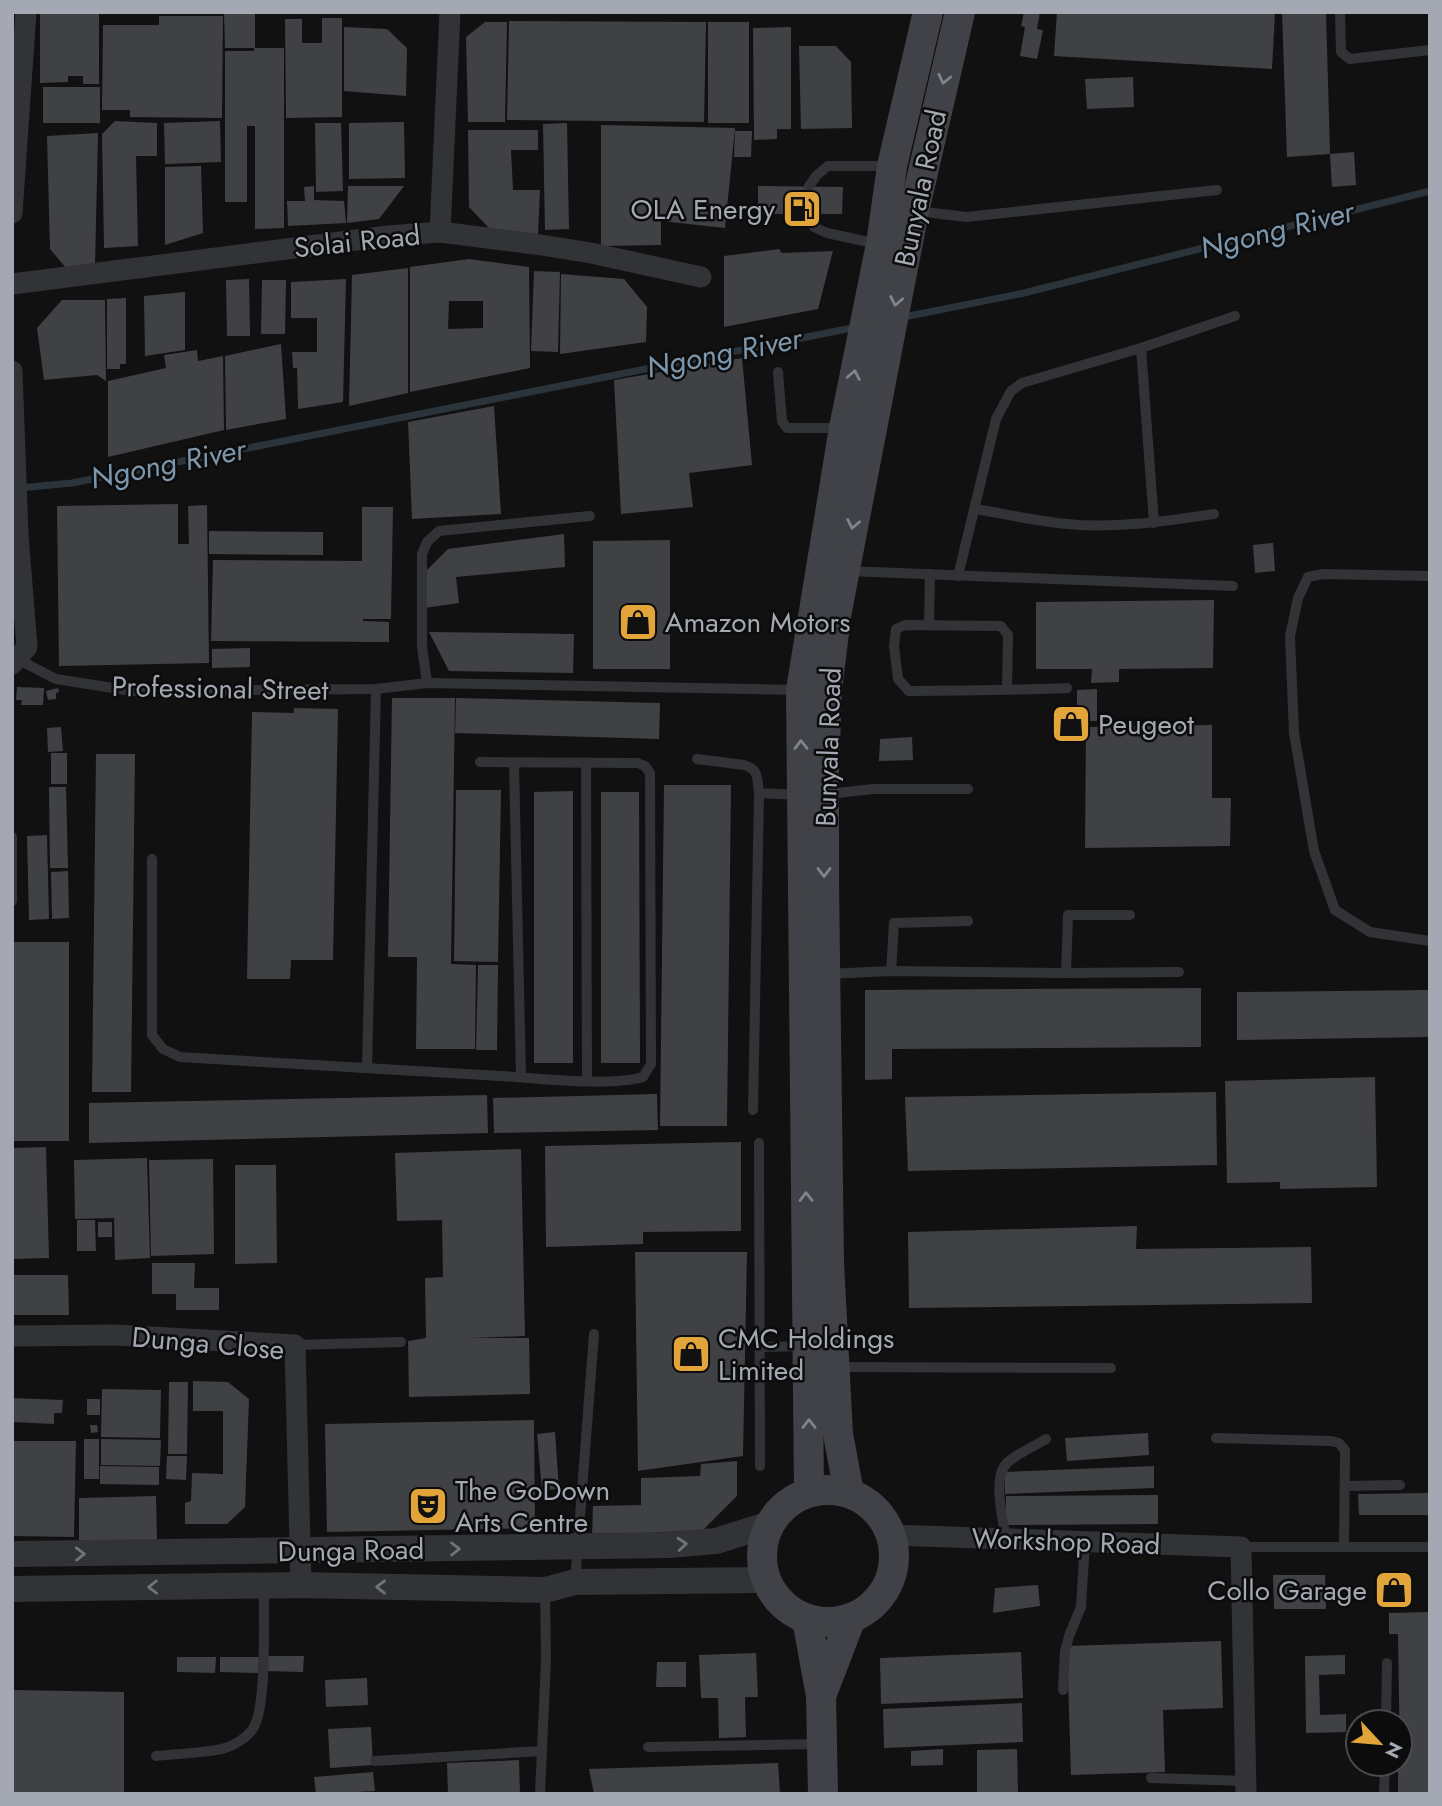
<svg xmlns="http://www.w3.org/2000/svg" width="1442" height="1806" viewBox="0 0 1442 1806" font-family="Jost,sans-serif">
  <rect width="100%" height="100%" fill="#111112"/>
  <g fill="none" stroke-linecap="round" stroke-linejoin="round">
    <!-- stream -->
    <g stroke="#2b343a" stroke-width="7">
      <path d="M899,318l125,-25 406,-102"/>
      <path d="M20,488l52,-5 785,-156"/>
    </g>
  </g>
  <!-- building -->
  <g fill="#404145" fill-rule="evenodd">
    <path d="M99,12v72h-16v-8h-15v6l-28,1v-70z"/>
    <path d="M224,12h31v36h-30z"/>
    <path d="M1024,12h16l-3,17 6,1 -6,29 -17,-3 5,-29 -4,-1z"/>
    <path d="M1057,12h218l-3,57 -218,-13z"/>
    <path d="M1282,12h44l4,142 -43,3z"/>
    <path d="M159,16h64l-1,102 -92,-1v-7h-28l1,-85h56z"/>
    <path d="M322,18h20v99l-56,1 -1,-99h17v24h20z"/>
    <path d="M509,21l197,1 -2,100 -197,-2z"/>
    <path d="M485,22h22l-2,100h-37l-2,-85z"/>
    <rect x="708" y="22" width="41" height="101"/>
    <path d="M344,27l43,2 20,19 -1,48 -62,-5z"/>
    <path d="M791,27v102h-14v10l-23,1 -1,-112z"/>
    <path d="M799,46h37l15,16 1,66 -51,1z"/>
    <path d="M254,48h30v180l-29,1v-103h-8v76h-22v-151h29z"/>
    <path d="M1133,77l1,30 -47,2 -2,-30z"/>
    <rect x="43" y="87" width="57" height="36"/>
    <path d="M115,121l42,2v33h-21l2,90 -34,2 -2,-114z"/>
    <path d="M220,121l1,41 -56,2 -1,-41z"/>
    <path d="M404,122l1,56 -56,1v-56z"/>
    <path d="M315,123h26l2,68 -27,1z"/>
    <path d="M567,123l2,106 -24,1 -2,-106z"/>
    <path d="M601,125l134,3 -10,100 -64,-7v24l-60,1z"/>
    <path d="M468,130h70v20h-27l2,40h27l-2,45 -49,-7 -20,-21z"/>
    <path d="M735,131h17l-1,26h-17z"/>
    <path d="M98,133l-3,133 -28,3 -17,-20 -3,-113z"/>
    <path d="M1354,152l2,33 -24,2 -2,-33z"/>
    <path d="M201,166l2,67 -38,12v-78z"/>
    <path d="M314,186v14l30,1 2,22 -58,3 -1,-25h18l-1,-14z"/>
    <path d="M348,186h56l-25,33 -32,4z"/>
    <path d="M758,186l85,1 -1,27h-84z"/>
    <path d="M779,249l3,4 51,-2 -15,58 -94,18v-71z"/>
    <path d="M469,259l60,8 1,101 -120,24v-125zM449,301h34v27l-35,1z"/>
    <path d="M408,268v125l-59,13 3,-131z"/>
    <path d="M534,271l26,1 -2,80 -27,-1z"/>
    <path d="M561,274l63,5 23,28 -1,35 -86,12z"/>
    <path d="M249,279l1,57h-23l-1,-56z"/>
    <path d="M346,279l-3,123 -45,7 -1,-41h-4l-1,-16h25v-34h-26v-36z"/>
    <path d="M262,280h24l-1,54h-24z"/>
    <path d="M185,292v58l-40,6 -1,-60z"/>
    <path d="M126,298v66h-6v5h-13v-70z"/>
    <path d="M62,300h43l1,81 -9,-6 -53,5 -7,-52z"/>
    <path d="M281,344l5,75 -60,11 -1,-74z"/>
    <path d="M197,350l1,11 25,-5 1,74 -116,27v-76l58,-13 -2,-13z"/>
    <path d="M742,358l10,107 -63,8 4,34 -72,7 -7,-134z"/>
    <path d="M494,406l7,108 -89,5 -4,-97z"/>
    <path d="M178,504v40h11l-1,-38 19,-1 2,158 -150,3 -2,-160z"/>
    <path d="M362,507h31l-2,112h-28v2l26,1v20l-178,-1 2,-81 149,1z"/>
    <path d="M209,531l114,1v23l-114,-1z"/>
    <path d="M564,534l1,33 -109,10 3,26 -35,5v-35l24,-24z"/>
    <path d="M670,540v129h-77v-128z"/>
    <path d="M1273,543l2,28 -20,2 -2,-28z"/>
    <path d="M1214,600l-1,68 -94,1v13l-28,1 1,-14h-56v-67z"/>
    <path d="M429,632l145,2 -1,39 -124,-2z"/>
    <path d="M250,648v19l-38,1v-19z"/>
    <path d="M17,687l27,1 -1,17h-22l1,-5h-6z"/>
    <path d="M58,688l1,4 -3,1v6l-8,1 -2,-9z"/>
    <path d="M1097,689v32l-20,1v-32z"/>
    <path d="M392,698h63l-4,266 25,1 -1,84h-59l1,-92h-29z"/>
    <path d="M456,698l204,5 -1,36 -204,-6z"/>
    <path d="M294,708l44,1 -5,251h-42l-1,19h-43l5,-267 42,1z"/>
    <path d="M1212,725v73h19l-1,48 -145,2 1,-121z"/>
    <path d="M61,727l2,24 -15,1 -1,-24z"/>
    <path d="M912,737l1,23 -34,1 1,-22z"/>
    <rect x="51" y="753" width="16" height="31"/>
    <path d="M96,754h39l-4,338h-39z"/>
    <path d="M664,785h67l-4,341h-67z"/>
    <path d="M49,787h17l2,81h-18z"/>
    <path d="M456,790h45l-3,172 -44,-1z"/>
    <path d="M573,791v272h-39v-271z"/>
    <path d="M601,792h38l1,271h-39z"/>
    <path d="M47,835l2,84 -20,1 -2,-84z"/>
    <path d="M68,871l1,47 -17,1 -1,-47z"/>
    <rect x="12" y="942" width="57" height="199"/>
    <path d="M478,965h20l-1,85h-21z"/>
    <path d="M1201,988v59l-309,2v30l-27,1v-90z"/>
    <path d="M1430,990v47l-193,3v-48z"/>
    <path d="M1375,1077l2,110 -97,2v-7l-53,1 -2,-102z"/>
    <path d="M1216,1092l1,73 -309,6 -3,-74z"/>
    <path d="M657,1094l1,36 -164,3 -1,-35z"/>
    <path d="M487,1095l1,38 -399,10v-40z"/>
    <path d="M741,1142v89l-98,1v12l-97,3 -1,-101z"/>
    <path d="M46,1147l3,111 -37,1v-111z"/>
    <path d="M521,1149l4,187 -54,2h58l1,56 -121,3 -1,-56 18,-3 -1,-60 18,-1 -1,-57 -45,1 -2,-68z"/>
    <path d="M147,1158l3,100 -35,2 -1,-42 -39,1 -1,-59z"/>
    <path d="M213,1159l1,95 -63,2 -2,-96z"/>
    <path d="M235,1165h41l1,98 -42,1z"/>
    <path d="M77,1220h18l1,31h-19z"/>
    <rect x="98" y="1222" width="14" height="15"/>
    <path d="M1137,1226l-1,23 175,-2 1,56 -403,5 -1,-76z"/>
    <path d="M635,1252h112l-4,204 -105,15z"/>
    <path d="M152,1263h43l-1,25h25v22h-43v-16h-24z"/>
    <path d="M12,1275h56l1,40h-57z"/>
    <path d="M193,1381l35,1 21,17 -4,108 -18,17h-42v-21l6,-2 1,-28 31,1v-63h-30z"/>
    <path d="M169,1382h19l-1,72h-19z"/>
    <path d="M102,1389l59,1 -1,48 -59,-1z"/>
    <path d="M12,1398l51,2 -1,13h-8v11l-42,-2z"/>
    <rect x="87" y="1399" width="13" height="16"/>
    <path d="M534,1420l1,108 -208,4 -2,-108z"/>
    <path d="M90,1425h7l1,7 -7,1z"/>
    <path d="M555,1432l4,57 -17,1 -5,-56z"/>
    <path d="M1148,1433l1,22 -82,6 -2,-23z"/>
    <rect x="84" y="1439" width="15" height="40"/>
    <path d="M101,1439l60,1 -1,26 -59,-1z"/>
    <path d="M12,1441h64l-2,96 -62,-1z"/>
    <path d="M167,1456h20l-1,24 -20,-1z"/>
    <path d="M737,1461v35l-34,34 -111,6 1,-30 48,-1v-27l59,-2 1,-12z"/>
    <path d="M100,1466l59,1v18l-59,-1z"/>
    <path d="M1154,1466v22l-149,6v-22z"/>
    <path d="M1430,1493v22h-71l-1,-21z"/>
    <path d="M1158,1495v29l-152,1v-29z"/>
    <path d="M156,1496l1,45 -78,2v-45z"/>
    <path d="M1273,1575h52l1,34h-52z"/>
    <path d="M1038,1585l2,21 -47,7 2,-25z"/>
    <path d="M1430,1612v182h-32v-30h2l-2,-130h-9v-21z"/>
    <path d="M1221,1641l2,67 -60,2 2,62 -94,3 -4,-129z"/>
    <path d="M1021,1652l2,46 -142,6 -1,-46z"/>
    <path d="M756,1653l2,44h-13l1,40 -27,1 -1,-40h-17l-2,-43z"/>
    <path d="M1345,1655v19l-26,1 1,40 26,-1v18l-40,1 -1,-77z"/>
    <path d="M265,1656h39l-1,16 -38,-1z"/>
    <path d="M177,1657h39l-1,16 -38,-1z"/>
    <path d="M220,1657h39l-1,16 -38,-1z"/>
    <path d="M657,1662h29v25h-30z"/>
    <path d="M367,1678l1,27 -42,2 -1,-27z"/>
    <path d="M12,1690l112,2v102h-112z"/>
    <path d="M1022,1703l1,39 -139,6 -1,-39z"/>
    <path d="M371,1727l2,38 -43,3 -2,-39z"/>
    <path d="M943,1749v16l-32,1v-15z"/>
    <path d="M1017,1749l1,45h-41v-44z"/>
    <path d="M519,1760l1,34h-72l-1,-31z"/>
    <path d="M778,1763l2,31h-186l-5,-25z"/>
    <path d="M373,1772l2,19 -59,3 -2,-17z"/>
  </g>
  <g fill="none" stroke-linecap="round" stroke-linejoin="round">
    <!-- service -->
    <g stroke="#323337" stroke-width="10">
      <path d="M1340,12l1,40 9,7 80,-9"/>
      <path d="M809,186l8,-11 11,-9h60"/>
      <path d="M917,211l49,6 251,-27"/>
      <path d="M809,214l5,13 13,6 51,11"/>
      <path d="M1141,348l13,175"/>
      <path d="M778,372l4,49 5,7h55"/>
      <path d="M975,509c31,5 61,12 92,15 49,5 99,-3 147,-10"/>
      <path d="M847,571l386,15"/>
      <path d="M958,576l38,-157 15,-28 11,-8 119,-35 94,-32"/>
      <path d="M1430,576l-107,-2 -15,3 -10,21 -8,38 4,97 20,118 21,59 35,22 60,9"/>
      <path d="M929,625l1,-51"/>
      <path d="M17,659l39,20 76,12 244,-2 51,-6 372,7"/>
      <path d="M427,683l-5,-36v-93l5,-12 12,-11 151,-15"/>
      <path d="M1007,690l1,-55 -7,-9 -96,-1 -9,4 -2,17 4,33 11,12c53,0 105,-1 158,-3"/>
      <path d="M697,759l47,6c15,4 13,14 15,28l-6,317"/>
      <path d="M586,763l1,317"/>
      <path d="M514,764l7,313"/>
      <path d="M759,793l42,2"/>
      <path d="M827,794l47,-5h94"/>
      <path d="M12,837v64"/>
      <path d="M152,859v176l11,14 17,8c107,6 213,13 320,19 38,2 109,11 143,1l8,-13 -1,-291 -5,-7 -7,-3 -158,-1"/>
      <path d="M891,971l3,-48 74,-2"/>
      <path d="M1066,973l113,-1"/>
      <path d="M827,974l64,-3 175,2 2,-58h62"/>
      <path d="M367,1068l9,-379"/>
      <path d="M759,1143l1,323"/>
      <path d="M295,1345l106,-3"/>
      <path d="M760,1347l46,-1"/>
      <path d="M837,1367l274,1"/>
      <path d="M1216,1438l115,3 8,2 6,7 -1,97"/>
      <path d="M1345,1486l55,-1"/>
      <path d="M1006,1539c-3,-19 -14,-62 1,-76 11,-10 26,-16 39,-24"/>
      <path d="M1241,1547h189"/>
      <path d="M575,1582l19,-248"/>
      <path d="M1063,1690l2,-39 4,-15 12,-29 4,-66"/>
      <path d="M1386,1722l1,-59"/>
      <path d="M648,1747l171,-3"/>
      <path d="M156,1756c18,-2 53,-3 69,-8 10,-3 21,-10 27,-18 16,-21 11,-114 12,-144"/>
      <path d="M375,1761l167,-10"/>
      <path d="M1151,1778l95,3"/>
      <path d="M540,1794l6,-134 -1,-70"/>
      <path d="M1384,1794l1,-30"/>
    </g>
    <!-- minor -->
    <g stroke="#323337" stroke-width="21">
      <path d="M12,213l14,-201"/>
      <path d="M440,232l10,-220"/>
      <path d="M12,284l376,-48 52,-4 95,12 56,9 110,24"/>
      <path d="M12,371l6,164 9,112 -15,17"/>
      <path d="M12,1336l102,-1 181,10 6,240"/>
      <path d="M891,1535l350,12 5,247"/>
    </g>
    <!-- tertiary -->
    <g stroke="#323337" stroke-width="26">
      <path d="M12,1554l657,-9 47,-4 54,-17"/>
      <path d="M12,1589l289,-4 244,5 30,-8 191,-2"/>
    </g>
    <!-- secondary -->
    <g stroke="#404247" stroke-width="30">
      <circle cx="828" cy="1556" r="66"/>
      <path d="M809,1492l-8,-802 43,-262 37,-184 11,-78 36,-154"/>
      <path d="M849,1493l-11,-59 -9,-171 -5,-382v-110l3,-81 9,-74 57,-297 21,-108 46,-199"/>
      <path d="M807,1619l14,77 2,98"/>
      <path d="M821,1696l30,-78"/>
    </g>
  </g>
  <!-- one-way arrows -->
  <defs><path id="oneway-chevron" d="M-2-3.5L2.5 0L-2 3.5" fill="none" stroke-width="1.6" stroke-linecap="round" stroke-linejoin="round" transform="scale(1.75)"/></defs>
  <g stroke="#80848d">
    <use href="#oneway-chevron" transform="translate(944 79) rotate(103)"/>
    <use href="#oneway-chevron" transform="translate(896 301) rotate(101)"/>
    <use href="#oneway-chevron" transform="translate(854 375) rotate(-79)"/>
    <use href="#oneway-chevron" transform="translate(853 524) rotate(101)"/>
    <use href="#oneway-chevron" transform="translate(801 745) rotate(-90)"/>
    <use href="#oneway-chevron" transform="translate(824 872) rotate(90)"/>
    <use href="#oneway-chevron" transform="translate(806 1197) rotate(-91)"/>
    <use href="#oneway-chevron" transform="translate(809 1424) rotate(-90)"/>
  </g>
  <g stroke="#70737b">
    <use href="#oneway-chevron" transform="translate(682 1544) rotate(-5)"/>
    <use href="#oneway-chevron" transform="translate(455 1549) rotate(-1)"/>
    <use href="#oneway-chevron" transform="translate(80 1554) rotate(-1)"/>
    <use href="#oneway-chevron" transform="translate(153 1587) rotate(179)"/>
    <use href="#oneway-chevron" transform="translate(381 1587) rotate(-179)"/>
  </g>
  <!-- icons -->
  <defs>
    <g id="fuel-square" transform="scale(2.0125)"><rect x="-9" y="-9" width="18" height="18" rx="4" fill="#e2a539" stroke="#0c0c0d"/><path d="M-5.5-6h7V0h2V4h1.3V-2.5L3-4.5l.8-.8L6-3V5H2.5V1h-1V6h-7ZM-4.2-4.7v3.2H.2V-4.7Z" fill="#111"/></g>
    <g id="shop-square" transform="scale(2.0125)"><rect x="-9" y="-9" width="18" height="18" rx="4" fill="#e2a539" stroke="#0c0c0d"/><path d="M-5-2.5h2.3a2.7 3.5 0 0 1 5.4 0H5L5.5 6h-11ZM-1.5-2.5h3a1.5 2.3 0 0 0-3 0Z" fill="#111"/></g>
    <g id="theatre-square" transform="scale(2.0125)"><rect x="-9" y="-9" width="18" height="18" rx="4" fill="#e2a539" stroke="#0c0c0d"/><path d="M-5-5.5Q0-4 5-5.5V0Q5 5 0 6Q-5 5-5 0ZM-3.3-2.5H-1v1.5H-3.3ZM1-2.5H3.3v1.5H1ZM-2.8 1Q0 5.5 2.8 1Z" fill="#111"/></g>
  </defs>
  <g fill-rule="evenodd">
    <use href="#fuel-square" x="802" y="209"/>
    <use href="#shop-square" x="638" y="622"/>
    <use href="#shop-square" x="1071" y="724"/>
    <use href="#shop-square" x="691" y="1354"/>
    <use href="#theatre-square" x="428" y="1506"/>
    <use href="#shop-square" x="1394" y="1590"/>
  </g>
  <g text-anchor="middle" stroke-width="5" stroke-linejoin="round" paint-order="stroke">
    <!-- street labels -->
    <g font-size="28" fill="#a3a8b2" stroke="#0c0c0d">
      <text transform="translate(920 188) rotate(-78)" y="10">Bunyala Road</text>
      <text transform="translate(357 241) rotate(-6)" y="10">Solai Road</text>
      <text transform="translate(220 688) rotate(1)" y="10">Professional Street</text>
      <text transform="translate(828 747) rotate(-88)" y="10">Bunyala Road</text>
      <text transform="translate(208 1343) rotate(5)" y="10">Dunga Close</text>
      <text transform="translate(1066 1541) rotate(2)" y="10">Workshop Road</text>
      <text transform="translate(351 1550) rotate(-1)" y="10">Dunga Road</text>
    </g>
    <!-- poi labels -->
    <g font-size="28" fill="#a3a8b2" stroke="#0c0c0d" text-anchor="start">
      <text x="775" y="219" text-anchor="end">OLA Energy</text>
      <text x="665" y="632">Amazon Motors</text>
      <text x="1098" y="734">Peugeot</text>
      <text x="718" y="1348">CMC Holdings<tspan x="718" dy="32">Limited</tspan></text>
      <text x="455" y="1500">The GoDown<tspan x="455" dy="32">Arts Centre</tspan></text>
      <text x="1367" y="1600" text-anchor="end">Collo Garage</text>
    </g>
    <!-- water labels -->
    <g font-size="30" font-style="italic" fill="#7c96ab" stroke="#0c0c0d">
      <text transform="translate(1277 230) rotate(-14)" y="10">Ngong River</text>
      <text transform="translate(724 353) rotate(-11)" y="10">Ngong River</text>
      <text transform="translate(168 464) rotate(-11)" y="10">Ngong River</text>
    </g>
  </g>
  <!-- border -->
  <rect width="1442" height="1806" fill="none" stroke="#a3a8b2" stroke-width="28"/>
  <!-- north arrow -->
  <g transform="translate(1379 1743) rotate(116)"><circle r="33" fill="#0c0c0d" stroke="#484a4f" stroke-width="2"/>
  <path d="M0-5L12 26L0 18L-12 26Z" fill="#e2a539"/>
  <text y="-10" font-size="19" font-weight="bold" text-anchor="middle" fill="#a3a8b2">N</text>
  </g>
</svg>
